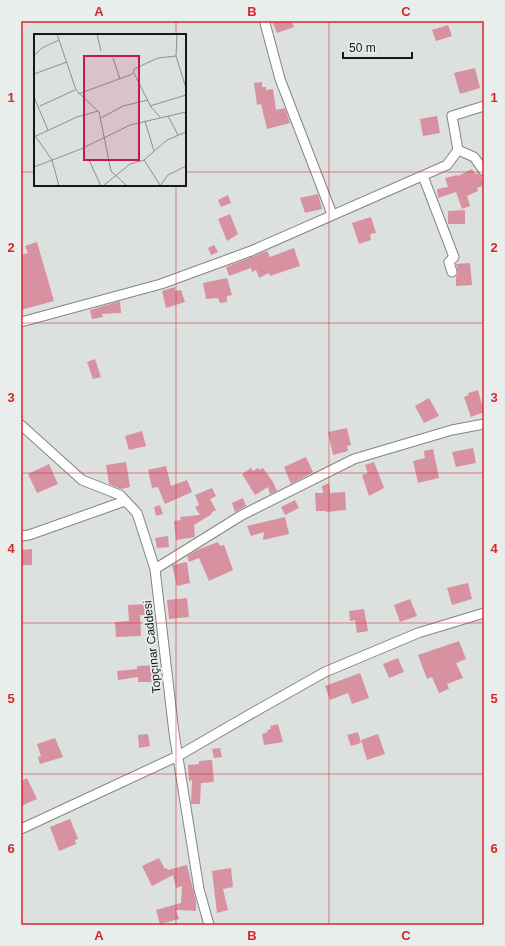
<svg xmlns="http://www.w3.org/2000/svg" width="505" height="946" viewBox="0 0 505 946" font-family="Helvetica,sans-serif">
	<style>
		.building { fill: #d891a1 }
		.lines { fill: none; stroke-linecap: round; stroke-linejoin: round }
		.minor-casing { stroke: #828684; stroke-width: 11 }
		.minor { stroke: #fff; stroke-width: 9 }
		.grid { fill: none; stroke: #d62828; stroke-width: 1; stroke-opacity: 0.55 }
		.labels { text-anchor: middle; stroke-width: 3.5; stroke-linejoin: round; paint-order: stroke }
		.street-label { font-size: 12px; fill: #151716; stroke: #e9edec }
		.inset-road { fill: none; stroke: #8c908e; stroke-width: 1 }
		.view { fill: #c2185b; fill-opacity: 0.15; stroke: #c2185b; stroke-width: 2 }
		.inset-edge { fill: none; stroke: #151716; stroke-width: 2 }
		.neatline { fill: none; stroke: #d62828; stroke-width: 1.5 }
		.grid-label { font-size: 13px; text-anchor: middle; font-weight: bold; fill: #d62828 }
	</style>
	<rect width="100%" height="100%" fill="#dce0de"/>
	<!-- building -->
	<path class="building" d="M272 21H291L294 27 277 33Z
		M448 25 452 36 436 41 432 30Z
		M475 68 480 88 460 94 454 73Z
		M262 82V87H266V90L273 89 276 110 285 108 290 123 267 129 261 104 257 105 254 83Z
		M437 116 440 133 423 136 420 119Z
		M472 169 475 174 478 173 482 177 484 185 477 188 478 191 467 196 470 206 462 209 456 192 438 198 437 189 448 187 445 178 457 175 458 176Z
		M318 194 322 209 305 213 300 198Z
		M228 195 231 203 221 207 218 200Z
		M465 210V224H448V211Z
		M230 214 238 234 227 241 218 219Z
		M371 217 376 233 370 234 371 240 359 244 352 223Z
		M37 242 54 301 21 310V255L28 253 25 246Z
		M214 245 218 252 211 255 208 248Z
		M294 248 300 266 270 276 269 273 259 278 256 270 252 272 251 268 229 276 226 267 267 251 270 257Z
		M470 263 472 285 456 286V277L458 273 456 264Z
		M227 278 232 295 227 296V302L220 303 218 298 206 299 203 283Z
		M175 287V291L181 290 185 302 166 308 162 291Z
		M120 301 121 313 102 314 103 317 92 319 90 310Z
		M95 359 101 377 93 379 87 362Z
		M478 390 484 412 471 417 464 397 469 395 468 393Z
		M429 398 439 416 424 423 415 406Z
		M347 428 351 445 347 446 348 451 333 455 328 432Z
		M142 431 146 446 129 450 125 436Z
		M473 448 476 463 456 467 452 452Z
		M433 449 439 478 418 483 413 461 425 458 424 451Z
		M306 457 313 472 291 484 284 467Z
		M126 462 130 487 121 489 109 484 106 465Z
		M374 462 384 488 369 496 362 475 368 473 365 465Z
		M49 464 58 484 37 493 28 474Z
		M166 466 171 486 187 480 192 492 165 504 158 487 152 488 148 470Z
		M251 468 253 471 258 468 259 470 263 468 273 482 277 491 270 494 268 487 255 495 242 474Z
		M329 483 330 493 345 492 346 510 326 512V511H316L315 493H323L322 486Z
		M212 488 216 496 210 499 216 510 211 513 212 514 194 525 195 537 176 540 174 521 181 520 180 517 200 515 195 507 199 505 195 495Z
		M243 498 246 506 235 512 232 503Z
		M295 500 299 508 285 515 281 507Z
		M160 505 163 514 156 516 154 507Z
		M285 517 289 534 263 540 264 532 251 536 247 526Z
		M168 536 169 547 157 548 155 538Z
		M218 542 220 546 224 545 233 570 209 581 199 558 189 562 187 556 197 550Z
		M32 549V565H21V550Z
		M187 562 190 583 177 586 172 565Z
		M468 583 472 599 452 605 447 588Z
		M187 598 189 617 169 619 167 600Z
		M410 599 417 616 400 622 394 605Z
		M146 604 147 615H140L141 636 116 637 115 622 129 621 128 605Z
		M364 609 368 631 357 633 355 620 350 621 349 611Z
		M459 641 466 659 456 663 463 678 447 684 449 689 439 693 432 677 427 679 418 655Z
		M398 658 404 672 389 678 383 664Z
		M155 665 156 682H138V677L118 680 117 671 137 669V666Z
		M360 673 369 698 352 704 348 693 330 700 325 686Z
		M278 724 283 742 264 745 262 734 268 732 267 730 271 729 270 726Z
		M358 732 361 743 351 746 347 735Z
		M148 734 150 746 139 748 138 735Z
		M378 734 385 754 367 760 361 740Z
		M55 738 63 757 40 764 38 757 41 756 37 744Z
		M220 748 222 757 214 758 212 749Z
		M212 760 214 782 201 783 200 804H191L192 780 189 781 188 765 199 764V761Z
		M27 778 37 799 21 806V781Z
		M70 819 78 839 75 840 76 844 59 851 50 827Z
		M159 858 165 869 166 868 168 870 187 865 196 901V911L176 910 179 919 160 924 156 910 181 903 182 886 176 888 173 875 152 886 142 866Z
		M231 868 233 887 223 889 228 910 217 913 212 871Z"/>
	<g class="lines">
		<defs>
			<path id="minor" d="M265 23 280 79 332 214
				M458 150 474 157 484 171
				M423 176 454 257 449 262 452 272
				M21 322 161 284 251 251 447 165 458 150 452 116 484 106
				M21 425 82 480 120 495 137 513 155 569 174 733 199 889 209 925
				M21 536 29 535 125 501
				M155 569 242 515 354 459 452 430 484 424
				M21 829 178 756 254 712 325 672 418 633 484 613"/>
		</defs>
		<!-- minor casing -->
		<use href="#minor" class="minor-casing"/>
		<!-- minor -->
		<use href="#minor" class="minor"/>
	</g>
	<!-- grid -->
	<path class="grid" d="M176 21V35M329 21V925M21 172H35M185 172H484M176 185V925M21 323H484M21 473H484M21 623H484M21 774H484"/>
	<g class="labels">
		<!-- street labels -->
		<g class="street-label">
			<text transform="translate(152 647) rotate(-96)" y="4">Topçınar Caddesi</text>
		</g>
	</g>
	<!-- overview -->
	<g transform="translate(34 34)">
		<rect width="152" height="152" fill="#dce0de"/>
		<path class="inset-road" d="M23 0 42 56 65 78 77 137 93 152M63 0 67 17M143 0 142 22 152 54M0 22 8 14 25 6M79 24 86 45M100 39 117 73 126 83M0 40 33 28M44 60 96 41 100 38V35L124 24 142 22M152 60V83M0 63 14 96M6 72 41 56M116 72 152 61M134 82 144 101M67 84 89 72 114 66M111 87 120 117M0 100 18 126 25 152M2 102 43 83 64 77M55 126 67 152M110 126 126 151M0 133 47 115 96 91 152 78M69 152 96 130 110 126 133 106 152 98M126 152 134 141 152 132"/>
		<path class="view" d="M50 22H105V126H50Z"/>
		<rect width="152" height="152" class="inset-edge"/>
	</g>
	<!-- border -->
	<rect width="505" height="946" fill="none" stroke="#e9edec" stroke-width="44"/>
	<!-- scale -->
	<path d="M343 52v6h69v-6" fill="none" stroke="#151716" stroke-width="2"/>
	<text x="349" y="52" font-size="12" fill="#151716" stroke="#e9edec" stroke-width="3" paint-order="stroke">50 m</text>
	<rect x="22" y="22" width="461" height="902" class="neatline"/>
	<g class="grid-label">
		<text x="99" y="16">A</text>
		<text x="252" y="16">B</text>
		<text x="406" y="16">C</text>
		<text x="11" y="102">1</text>
		<text x="494" y="102">1</text>
		<text x="11" y="252">2</text>
		<text x="494" y="252">2</text>
		<text x="11" y="402">3</text>
		<text x="494" y="402">3</text>
		<text x="11" y="553">4</text>
		<text x="494" y="553">4</text>
		<text x="11" y="703">5</text>
		<text x="494" y="703">5</text>
		<text x="11" y="853">6</text>
		<text x="494" y="853">6</text>
		<text x="99" y="940">A</text>
		<text x="252" y="940">B</text>
		<text x="406" y="940">C</text>
	</g>
</svg>
